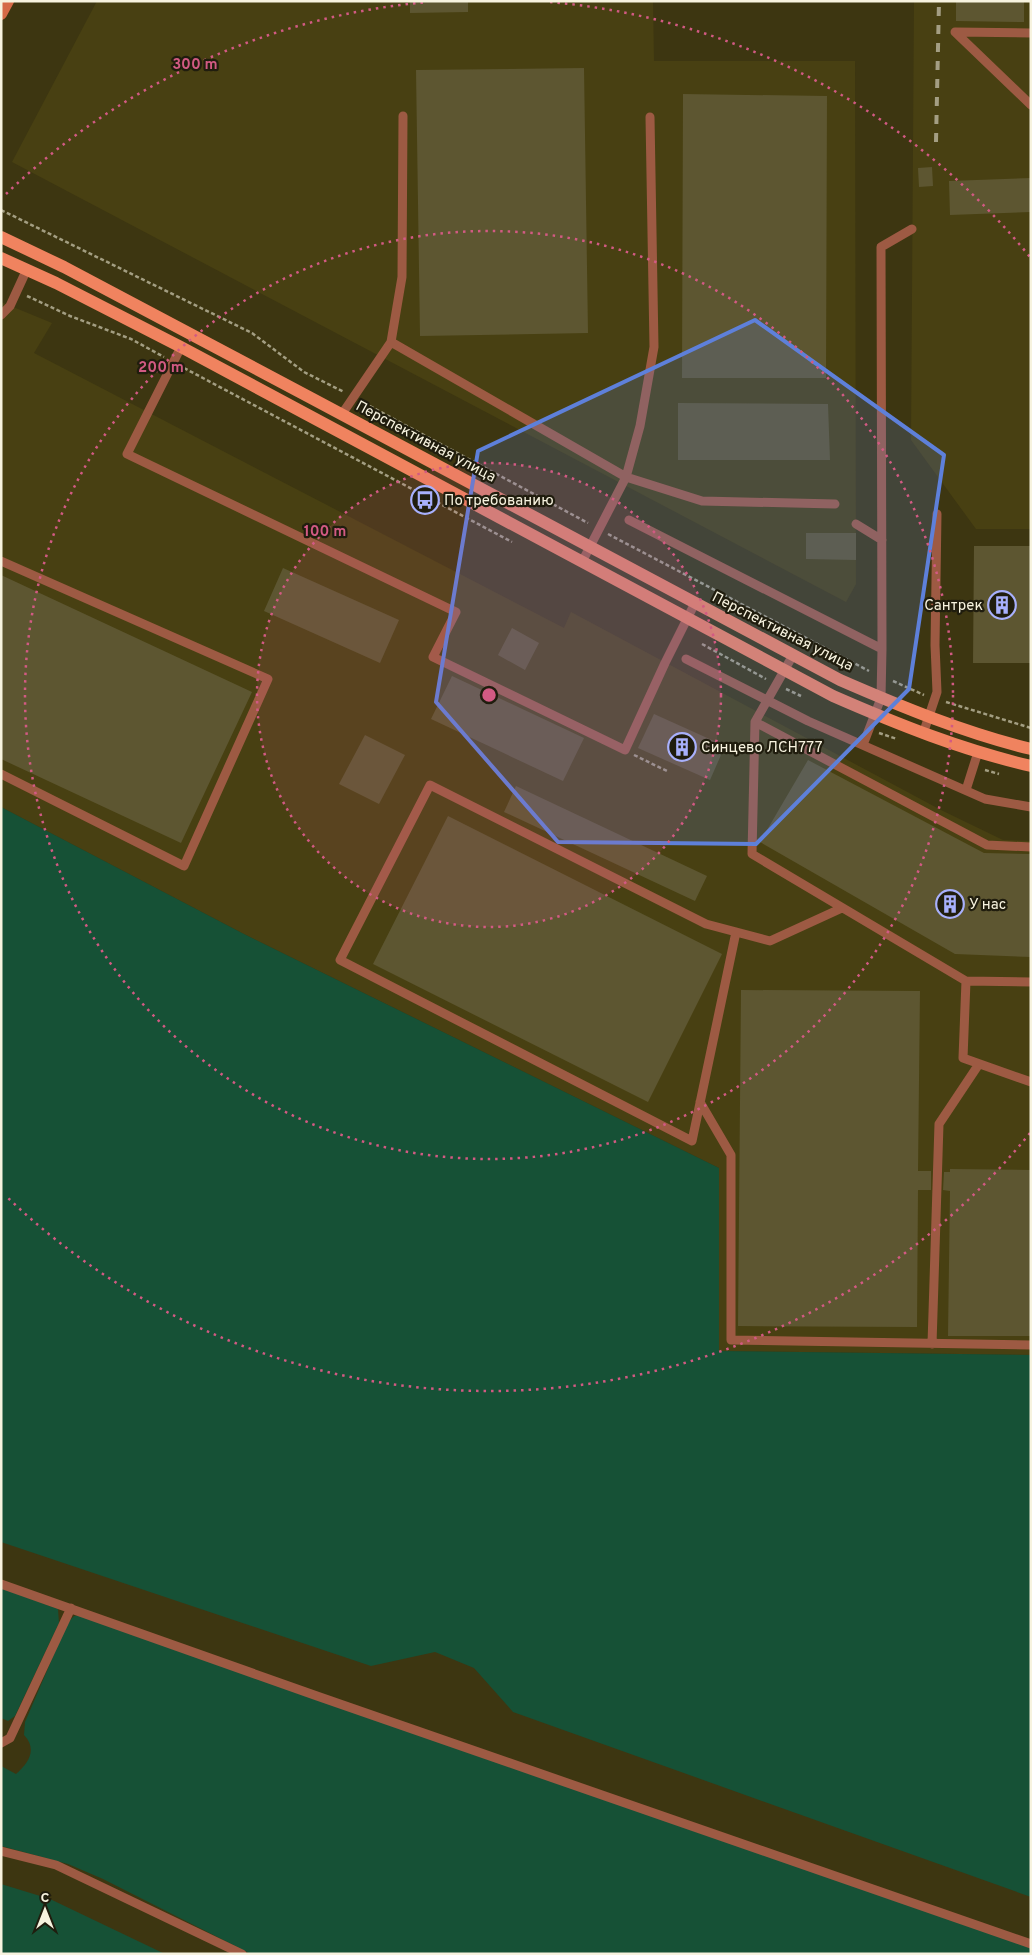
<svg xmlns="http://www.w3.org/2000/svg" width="1032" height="1955" viewBox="0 0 1032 1955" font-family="Overpass,sans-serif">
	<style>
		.built { fill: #484012 }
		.green { fill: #165136 }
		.building { fill: #5d5631 }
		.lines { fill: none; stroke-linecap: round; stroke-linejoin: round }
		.path { stroke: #a39e82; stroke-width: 2.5; stroke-dasharray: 4 2.5; stroke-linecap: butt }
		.lane { stroke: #9d5a43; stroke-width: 9 }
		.secondary { stroke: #d56a47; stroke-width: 12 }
		.primary { stroke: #f0835f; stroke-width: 12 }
		.rail { stroke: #a49e83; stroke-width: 4; stroke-dasharray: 9 9; stroke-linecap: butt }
		.marked { fill: #5e80da; fill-opacity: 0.2; stroke: #5e80da; stroke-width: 4; stroke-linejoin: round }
		.ring { fill: none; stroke: #d25a83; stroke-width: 2.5; stroke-dasharray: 2.5 5 }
		.labels { text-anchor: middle; stroke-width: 4.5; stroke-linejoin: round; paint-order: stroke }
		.street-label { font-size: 15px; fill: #f7f3df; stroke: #201d0e }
		.poi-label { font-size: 15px; fill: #f7f3df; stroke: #201d0e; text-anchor: start }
		.centre { fill: #d25a83; stroke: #201d0e; stroke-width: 2.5 }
		.ring-label { font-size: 15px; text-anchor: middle; font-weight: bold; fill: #d25a83; stroke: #201d0e; stroke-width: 4.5; stroke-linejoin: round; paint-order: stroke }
	</style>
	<rect width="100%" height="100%" fill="#3d3611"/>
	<!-- built -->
	<path class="built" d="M97 1H653L654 61H855L856 584 846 602 12 162Z
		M914 1H1031V529H976L911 440Z
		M1 302 52 323 34 353 564 628 571 612 941 810 1003 840 1031 841V1355L719 1351V1168L242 933 1 807Z"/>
	<!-- green -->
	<path class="green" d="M1 807 242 933 719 1168V1351L1031 1355V1897L513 1712 474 1668 435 1652 371 1666 1 1542Z
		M1 1588 58 1609 59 1623 15 1716 8 1721 1 1718Z
		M82 1615 1031 1947V1954H251L103 1879 68 1864 1 1846V1766L16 1774C28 1763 38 1750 24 1735L25 1722 67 1624 74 1616Z
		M1 1884 50 1899 165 1954H1Z"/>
	<!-- building -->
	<path class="building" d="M410 1H468V12L410 13Z
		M956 1H1024V22L956 21Z
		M584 68 588 333 420 336 416 70Z
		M683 94 827 96 826 378H682Z
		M932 167 933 186 919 187 918 168Z
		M1031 178V212L950 215 949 181Z
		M678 403 828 404 830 460H678Z
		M806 533H856V560L806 559Z
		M974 546H1031V663H973Z
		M283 568 399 620 380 663 264 611Z
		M1 575 252 692 181 843 1 759Z
		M512 628 539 643 525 670 498 655Z
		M452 676 584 738 563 781 431 719Z
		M654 714 725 746 710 780 638 748Z
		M365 735 405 755 379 804 339 784Z
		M808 760 984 853 1031 854V957L955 954 760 842Z
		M516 786 707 876 695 901 504 812Z
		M448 816 722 954 648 1102 373 964Z
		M741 990 920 991 918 1171H931V1190H918L917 1327 738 1326Z
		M950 1169 1031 1170V1336H948L950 1191 943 1190 944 1172H950Z"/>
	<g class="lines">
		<!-- path -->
		<path class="path" d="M1 210 252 333 304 372 344 392
			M27 296 70 316 131 339 164 357
			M184 368 512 542
			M364 403 588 523
			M608 534 869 671
			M702 644 766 679
			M893 681 924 695
			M786 689 801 696
			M946 702 1031 728
			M879 733 897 739
			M634 755 667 771
			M985 770 999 774"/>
		<!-- lane -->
		<path class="lane" d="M955 32 1031 105
			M955 32 1031 33
			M1 315 10 306 27 269
			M391 342 626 477 702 501 835 504
			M181 347 127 454 456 612 433 657 625 750 665 663 695 603
			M342 414 391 342 402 277 403 116
			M629 520 882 649 881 698 863 745
			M856 524 882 540
			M1 561 268 679 184 866 1 774
			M582 562 626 477 640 426 654 347 650 117
			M882 649 881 247 912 229
			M686 659 808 721 985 799 1031 807
			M755 722 793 655
			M923 734 937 692 935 645 937 514
			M966 790 978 752
			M1031 847 987 845 755 722 752 854 966 981 1031 982
			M736 932 692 1141 340 960 430 785 706 924 770 941 842 908
			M966 981 963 1058 1031 1082
			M700 1102 731 1155V1340L1031 1345
			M932 1344 939 1124 979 1064
			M1 1584 317 1696 1031 1944
			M1 1743 10 1738 71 1608
			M1 1851 56 1865 242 1954"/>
		<!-- secondary -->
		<path class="secondary" d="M1 14 8 1"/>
		<!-- primary -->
		<path class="primary" d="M1 237 64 267 311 398 840 680C902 707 965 733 1031 749
			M1 258 56 283 181 347 833 696C897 724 962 750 1031 766"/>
		<!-- rail -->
		<path class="rail" d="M936 142 939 1"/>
	</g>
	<!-- marked area -->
	<path class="marked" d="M755 320 944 455 909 689 756 844 558 842 436 702 478 451Z"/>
	<!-- distance rings -->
	<circle cx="489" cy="695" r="232" fill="#d25a83" fill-opacity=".12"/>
	<g class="ring">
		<circle cx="489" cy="695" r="232"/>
		<circle cx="489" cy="695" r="464"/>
		<path d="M1030 1133A696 696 0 0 1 6 1196M6 194A696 696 0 0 1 428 2M550 2A696 696 0 0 1 1030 257"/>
	</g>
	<!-- icons -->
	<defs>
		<symbol id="bus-ring" viewBox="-11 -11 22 22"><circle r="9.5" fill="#201d0e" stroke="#a8b0fc" stroke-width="1.5"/><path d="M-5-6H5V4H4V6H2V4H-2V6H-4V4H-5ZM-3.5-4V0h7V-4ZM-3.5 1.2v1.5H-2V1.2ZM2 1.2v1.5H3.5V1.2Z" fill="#a8b0fc"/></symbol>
		<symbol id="building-ring" viewBox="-11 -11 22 22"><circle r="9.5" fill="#201d0e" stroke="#a8b0fc" stroke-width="1.5"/><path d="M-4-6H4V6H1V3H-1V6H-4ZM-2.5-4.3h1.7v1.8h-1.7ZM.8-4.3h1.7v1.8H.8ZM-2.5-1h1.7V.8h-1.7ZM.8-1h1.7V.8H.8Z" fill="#a8b0fc"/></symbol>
	</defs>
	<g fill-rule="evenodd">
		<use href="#bus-ring" x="409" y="484" width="32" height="32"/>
		<use href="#building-ring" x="986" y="589" width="32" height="32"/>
		<use href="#building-ring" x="666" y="731" width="32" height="32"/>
		<use href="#building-ring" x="934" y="888" width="32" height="32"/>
	</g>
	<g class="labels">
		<!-- street labels -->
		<g class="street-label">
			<text transform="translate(426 441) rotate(28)" y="5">Перспективная улица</text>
			<text transform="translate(783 631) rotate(27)" y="5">Перспективная улица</text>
		</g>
		<!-- poi labels -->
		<g class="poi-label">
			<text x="444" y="505">По требованию</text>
			<text x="983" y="610" text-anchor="end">Сантрек</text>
			<text x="701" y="752">Синцево ЛСН777</text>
			<text x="969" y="909">У нас</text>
		</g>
	</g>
	<circle cx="489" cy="695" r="8" class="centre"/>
	<g class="ring-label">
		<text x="195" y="69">300 m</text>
		<text x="161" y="372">200 m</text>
		<text x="325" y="536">100 m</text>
	</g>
	<!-- border -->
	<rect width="1032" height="1955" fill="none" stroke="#f7f3df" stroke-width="5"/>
	<!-- north arrow -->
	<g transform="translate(45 1910)" stroke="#201d0e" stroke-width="4" paint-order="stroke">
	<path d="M0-4L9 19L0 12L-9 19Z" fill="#f7f3df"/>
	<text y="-8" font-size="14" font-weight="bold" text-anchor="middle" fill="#f7f3df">С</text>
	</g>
</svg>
